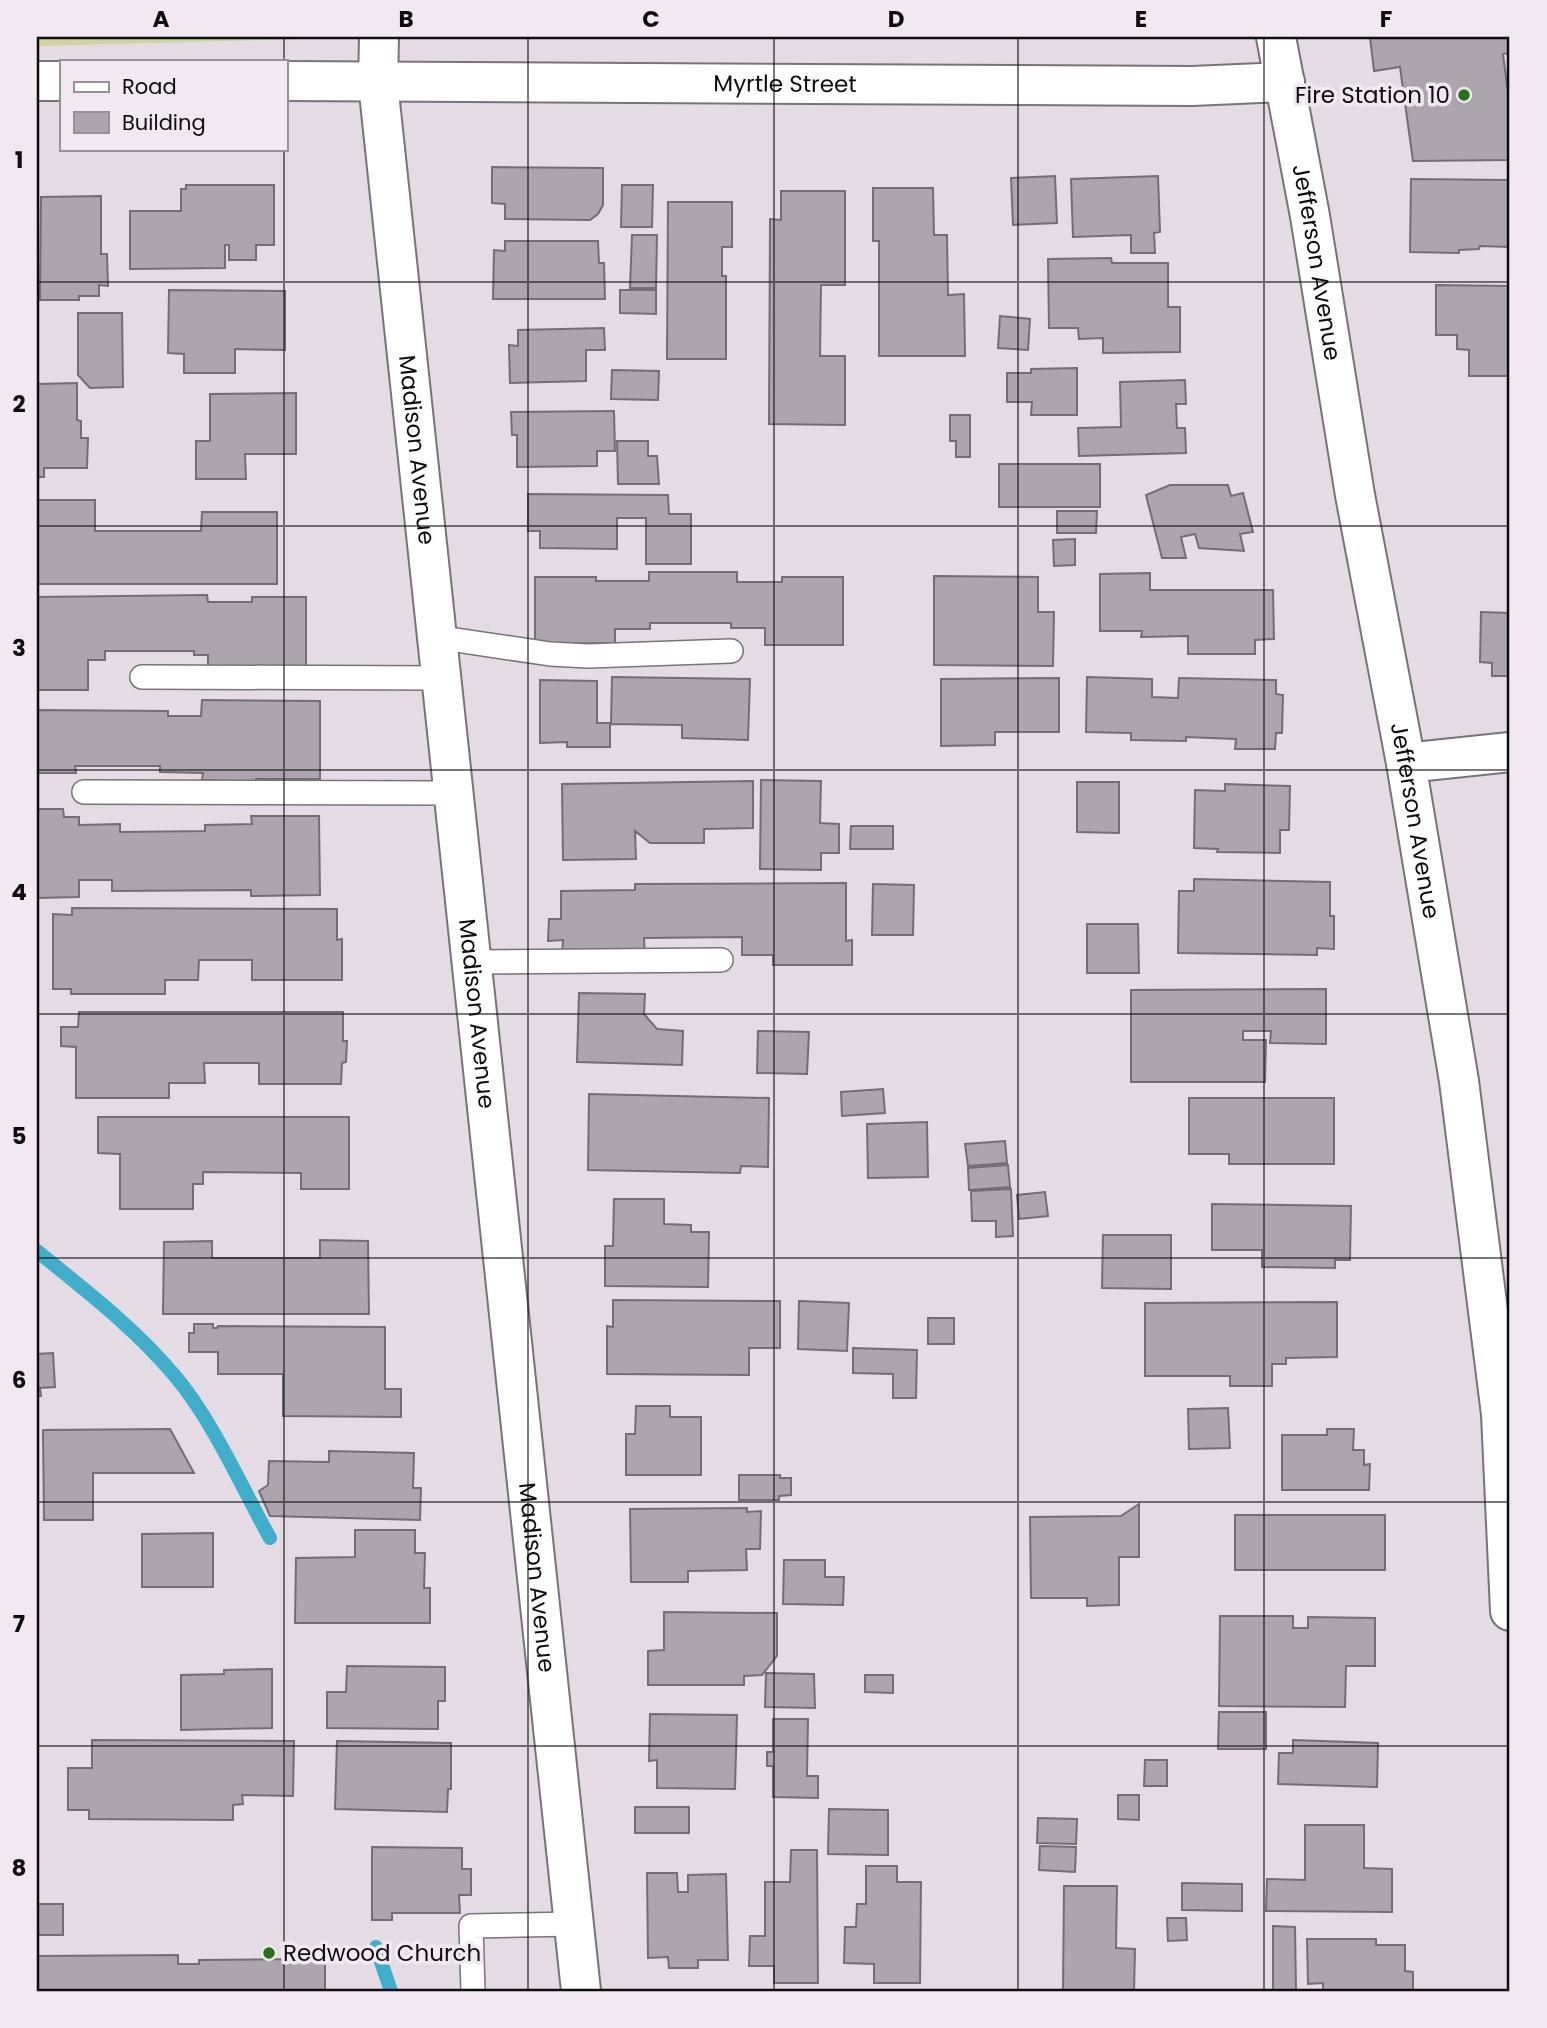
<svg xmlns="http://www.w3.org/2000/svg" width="1547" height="2028" viewBox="0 0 1547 2028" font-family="Poppins,sans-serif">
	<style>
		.green { fill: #d0d5a0 }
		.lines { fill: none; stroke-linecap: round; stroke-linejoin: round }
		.stream { stroke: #40aecb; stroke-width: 14 }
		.building { fill: #ada5ad; stroke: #756d75; stroke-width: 2 }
		.lane-casing { stroke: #7a727a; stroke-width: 26 }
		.street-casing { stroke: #7a727a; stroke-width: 42 }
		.secondary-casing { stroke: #7a727a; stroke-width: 42 }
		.lane { stroke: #fff; stroke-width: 23 }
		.street { stroke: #fff; stroke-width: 38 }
		.secondary { stroke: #fff; stroke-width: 38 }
		.grid { fill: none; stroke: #0f0c0f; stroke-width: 2; stroke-opacity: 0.55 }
		.poi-dot { fill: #277217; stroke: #f1e8f1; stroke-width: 2.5 }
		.labels { text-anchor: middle; stroke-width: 7; stroke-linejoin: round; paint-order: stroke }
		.street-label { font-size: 23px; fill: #0f0c0f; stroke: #f1e8f1 }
		.poi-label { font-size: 23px; fill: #0f0c0f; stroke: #f1e8f1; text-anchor: end }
		.neatline { fill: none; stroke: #0f0c0f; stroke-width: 2.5 }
		.grid-label { font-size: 23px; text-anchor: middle; font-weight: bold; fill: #0f0c0f }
	</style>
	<rect width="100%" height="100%" fill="#e4dbe4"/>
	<!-- green -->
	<path class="green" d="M37 37H339V38L37 46Z"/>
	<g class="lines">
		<!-- stream -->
		<path class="stream" d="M37 1251C85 1290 135 1328 175 1376 213 1421 241 1486 270 1538
			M376 1947 391 1991"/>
	</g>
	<!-- building -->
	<path class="building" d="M1370 37H1510V53L1503 54 1510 108V160L1413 161 1400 67 1374 71Z
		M492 167 603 168V205L598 214 590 220 505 219V204L492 203Z
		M1055 176 1057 223 1013 225 1011 178Z
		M1158 176 1160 232 1154 233 1155 253H1131V235L1073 237 1071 179Z
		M1411 179 1510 180V247L1480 246 1479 249 1459 250V253L1410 252Z
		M186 185H274V245H256V260H229V245H225V268L130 269V211H181V189H186Z
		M622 185H653L652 227H621Z
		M873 188H933L934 235H947L948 295 964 294 965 356H879V241H873Z
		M781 191H845V285H821L820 356H845V425L769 424 770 219 781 220Z
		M101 196V254H107L108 286 99 285V296H79V300H40L41 197Z
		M668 202H732V247H722V276H726V359H667Z
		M632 235H657L656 288H630Z
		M505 241H598L599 263H604L605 299H493L494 250 505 251Z
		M1111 258 1112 263H1168V307H1180V352L1103 353V338L1079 339 1078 328H1049L1048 259Z
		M1436 285 1510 286V376H1469V350L1457 349V335H1436Z
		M169 290 285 291V350L235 349V373H184V354L168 353Z
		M620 290H656V314L620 313Z
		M78 313H122L123 387 90 388 78 375Z
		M1000 316 1030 319 1028 350 998 348Z
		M604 328 605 350H586V381L510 383 509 345 518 346V330Z
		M1077 368V415H1031L1032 402H1007V373H1031V369Z
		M612 370 659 371 658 400 611 399Z
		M1185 380 1186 404H1176L1177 428H1185L1186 453 1079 456 1078 428 1121 427 1120 382Z
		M77 383V420L81 421V438H88L87 468H44V477H37V384Z
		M296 393V454H245L246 479H196V441H210V394Z
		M614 411 615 451H597V466L517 467V435H512L511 412Z
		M950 415H970V457H956V441H950Z
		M617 441H648V456H657L659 484H618Z
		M999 464H1100V507H999Z
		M1170 485H1228L1231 496 1243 493 1253 532 1240 534 1244 551 1199 548 1195 534 1181 537 1186 558H1162L1146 495Z
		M528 494 668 495 669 514H691V564H646V518H617V549L540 548V531H528Z
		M37 500H95V531H201L202 512H277V584H37Z
		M1057 511H1097L1096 533H1057Z
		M1075 539V565L1054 566 1053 540Z
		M649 572H737V582H782V577H843V645H765V628H731V623H650V629H615V643L535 644V577H596V581H649Z
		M1150 573V590H1273L1274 639 1255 640V654H1188V636L1141 637 1142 631H1100V574Z
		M934 576 1038 577V612H1054L1053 666 934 665Z
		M207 595 208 602H252V597H306V670L208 671V655H194V651H105V660H88V690H37V597Z
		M1481 612 1510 613V676H1492V663L1480 662Z
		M612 677 750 679 748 740 682 738V725L611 724Z
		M1087 677 1152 679V697L1178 698 1179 678 1276 680V694L1283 695 1282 733H1276L1275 749H1235L1236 739 1186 737V741L1131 740V733L1086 732Z
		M1059 678V732H995V745L941 746V679Z
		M540 680 597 681V723H610V747H567V742L540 743Z
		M202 700 320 701V779H256V786H215V780H202L203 773 160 772V766H75L76 773H37V710L168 711V716H201Z
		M761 780 821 781 820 823 839 824V853H821V870L760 869Z
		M753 781V828L704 829V843H650L635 831 636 859 563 860 562 784Z
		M1077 782H1119V833L1077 832Z
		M1225 784 1290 786 1289 830H1280V853L1217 852 1218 849 1194 848 1195 790 1225 791Z
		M37 809H63L64 817H79V825L120 824V832L205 831V825L252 824 251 816H319L320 895 251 896V890L112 891V880H79V897L37 898Z
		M851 826H893V849H850Z
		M1194 879 1330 882V916H1334V949L1317 948V955L1178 953 1179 891H1194Z
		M846 883V941L852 940V965H773V955H742V937L644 938 645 956 562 957 563 940 548 941 549 919H561V891L635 890V884Z
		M873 884 914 885 913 935H872Z
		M72 908 337 909V940L342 939V980H252V960H199L198 980H165V994H71V989H53V914L72 915Z
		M1087 924H1138L1139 973H1087Z
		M1326 989V1044L1270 1043 1271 1031H1243V1040H1266L1265 1082H1131V990Z
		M579 993 645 994 644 1014 657 1029 683 1031 682 1065 577 1062Z
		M79 1012H343V1041H347L346 1062 342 1063 341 1084H259V1063H204L205 1083H169V1098H76V1047L61 1046V1027H78Z
		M758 1031 809 1032 807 1074 757 1073Z
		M883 1089 885 1113 842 1116 841 1092Z
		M589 1094 769 1098 768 1167 741 1166 740 1173 588 1170Z
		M1189 1098H1334V1164H1229V1154H1189Z
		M98 1117H349V1189H301V1173L203 1172V1184H193V1209H120V1154L98 1153Z
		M927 1122 928 1177 868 1178 867 1124Z
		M1005 1141 1007 1163 968 1166 965 1144Z
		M1008 1165 1010 1187 969 1190 968 1168Z
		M1011 1189 1013 1236 996 1237V1221H972L971 1191Z
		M1045 1192 1048 1216 1019 1219 1017 1195Z
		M614 1199H664V1224L691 1225V1232H709L708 1287 605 1286V1246H613Z
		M1212 1204 1351 1206 1350 1260H1335V1268L1262 1267V1250H1212Z
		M1103 1235H1171V1289L1102 1288Z
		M320 1240 368 1241 369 1314H163L164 1242 212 1241V1258H320Z
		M613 1300 780 1301V1348H749V1375L607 1374V1326L613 1327Z
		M799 1301 849 1303 847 1351 798 1349Z
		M1337 1302V1357L1286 1358V1364H1272V1386H1230V1376H1145V1303Z
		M928 1318H954V1344H928Z
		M194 1324H213V1328H217L218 1326 385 1327V1389H401V1417L283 1416V1374H218V1352H189V1333H194Z
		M853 1348 917 1350 916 1398H893V1374L853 1373Z
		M53 1353 55 1387 40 1388 41 1396H37V1354Z
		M636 1406H670V1417H701V1475H626V1434H635Z
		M1228 1408 1230 1448 1189 1449 1188 1409Z
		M170 1429 194 1473H93V1520H44L43 1430Z
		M1327 1429H1354L1353 1450H1364V1465L1370 1464 1369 1490H1282V1435H1327Z
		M329 1451 414 1453 413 1488H421L420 1520 270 1516 259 1491 268 1485 269 1461 329 1462Z
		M739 1475H780V1478H791V1495L779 1496V1500H739Z
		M1139 1504V1557H1119V1605L1087 1606V1598H1031L1030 1517 1121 1516Z
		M747 1508V1512L761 1511 760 1549H746L747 1570 688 1571V1582H631L630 1509Z
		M1235 1515H1385V1570H1235Z
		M355 1530H415V1553H425L424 1588H430V1623H295L296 1558 355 1557Z
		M213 1533V1587H142V1534Z
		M784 1560H825V1577H844L843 1605 783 1604Z
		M664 1612 777 1613V1656L762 1675 744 1676V1685H648V1651L664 1650Z
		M1220 1616H1293V1628H1308V1617L1375 1618V1666H1346L1345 1707 1219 1706Z
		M347 1666 445 1667V1701H438V1729L327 1728V1692H346Z
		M272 1669V1728L181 1730V1675L224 1674V1670Z
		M766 1673 814 1674 815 1708 765 1707Z
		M865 1675H893V1693L865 1692Z
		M1219 1712H1266V1749H1218Z
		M650 1714 737 1715 735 1789 657 1788V1760L649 1761Z
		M773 1719H808L807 1776H818V1798L773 1797V1766H767V1752H773Z
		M92 1740 294 1741 293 1796 242 1795 243 1804 233 1805V1820L89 1819V1810H68V1768H92Z
		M1293 1740 1378 1743 1377 1787 1278 1784 1279 1753H1293Z
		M337 1741 451 1743V1789H448L447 1812 335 1809Z
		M1145 1760H1167V1786H1144Z
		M1118 1795H1139V1820L1118 1819Z
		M635 1807H689V1833H635Z
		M829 1809 888 1810V1855L828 1854Z
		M1038 1818 1077 1819 1076 1844 1037 1843Z
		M1305 1825H1364V1868L1392 1869V1912L1266 1911 1267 1879 1305 1880Z
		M1040 1846 1076 1847 1075 1872 1039 1870Z
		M372 1847 462 1848V1869H471V1895H459L460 1913H392V1920H372Z
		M791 1850H817L818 1983H774V1966H749L750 1936H765V1882H790Z
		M866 1866H897V1882H921L920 1983H874V1964L844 1963 845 1927H856L857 1904H866Z
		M647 1873H677L678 1892H688V1875L726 1874 728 1960H698V1968H669L668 1957 648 1958Z
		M1182 1883 1242 1884V1911L1182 1910Z
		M1064 1886H1117L1116 1948 1135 1949 1134 1991H1063Z
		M37 1904H63V1935H37Z
		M1167 1918H1186L1187 1940 1168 1941Z
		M1273 1926 1295 1927 1296 1991H1273Z
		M1307 1939H1376V1945H1405V1971L1413 1972V1991H1323V1983L1308 1984Z
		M178 1955V1964H199V1960L325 1959V1991H37V1956Z"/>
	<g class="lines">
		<defs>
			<path id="lane" d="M436 637 550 654 588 656 731 651
				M142 677 441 678
				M84 792 453 793
				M471 962 721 960
				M473 1991 471 1926 574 1924"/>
			<g id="street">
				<path id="s1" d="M379 37 378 83 581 1991"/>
				<path d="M37 81H61"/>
				<path id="s2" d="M285 81 1192 86 1285 82"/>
				<path d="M1406 763 1510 752"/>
			</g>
			<g id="secondary">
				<path id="s3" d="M1276 37 1310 216 1355 495 1406 763 1459 1081 1501 1414 1510 1611"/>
			</g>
		</defs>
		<!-- lane casing -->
		<use href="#lane" class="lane-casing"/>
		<!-- street casing -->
		<use href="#street" class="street-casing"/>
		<!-- secondary casing -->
		<use href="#secondary" class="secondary-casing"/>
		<!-- lane -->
		<use href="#lane" class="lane"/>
		<!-- street -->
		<use href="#street" class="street"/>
		<!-- secondary -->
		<use href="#secondary" class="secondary"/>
	</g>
	<!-- grid -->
	<path class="grid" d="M284 37V61M528 37V1991M774 37V1991M1018 37V1991M1264 37V1991M284 149V1991M37 282H1510M37 526H1510M37 770H1510M37 1014H1510M37 1258H1510M37 1502H1510M37 1746H1510"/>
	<!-- markers -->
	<g class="poi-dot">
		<circle cx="1464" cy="95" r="7"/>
		<circle cx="269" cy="1953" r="7"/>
	</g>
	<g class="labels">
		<!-- street labels -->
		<g class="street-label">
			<text dy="8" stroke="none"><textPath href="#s2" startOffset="500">Myrtle Street</textPath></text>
			<text dy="8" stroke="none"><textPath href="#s3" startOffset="229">Jefferson Avenue</textPath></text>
			<text dy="8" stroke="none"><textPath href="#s1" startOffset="415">Madison Avenue</textPath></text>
			<text dy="8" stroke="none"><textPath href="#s3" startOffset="796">Jefferson Avenue</textPath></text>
			<text dy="8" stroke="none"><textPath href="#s1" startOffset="982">Madison Avenue</textPath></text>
			<text dy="8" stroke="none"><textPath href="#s1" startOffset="1549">Madison Avenue</textPath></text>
		</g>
		<!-- poi labels -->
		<g class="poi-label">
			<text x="1450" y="103">Fire Station 10</text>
			<text x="283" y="1961" text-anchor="start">Redwood Church</text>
		</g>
	</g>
	<!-- border -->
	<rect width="1547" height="2028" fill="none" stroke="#f1e8f1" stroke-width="77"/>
	<!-- legend -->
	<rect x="60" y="60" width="228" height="91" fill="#f1e8f1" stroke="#979097" stroke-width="2"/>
	<rect x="74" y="82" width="35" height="10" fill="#ffffff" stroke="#979097" stroke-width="2"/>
	<text x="122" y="94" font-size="21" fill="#0f0c0f">Road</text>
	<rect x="74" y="112" width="35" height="21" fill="#ada5ad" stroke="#979097" stroke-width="2"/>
	<text x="122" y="130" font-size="21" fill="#0f0c0f">Building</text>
	<rect x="38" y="38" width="1470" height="1952" class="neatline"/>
	<g class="grid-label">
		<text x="161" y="27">A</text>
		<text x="406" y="27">B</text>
		<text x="651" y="27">C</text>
		<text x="896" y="27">D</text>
		<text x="1141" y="27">E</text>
		<text x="1386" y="27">F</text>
		<text x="19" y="168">1</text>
		<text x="19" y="412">2</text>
		<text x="19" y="656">3</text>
		<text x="19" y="900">4</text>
		<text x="19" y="1144">5</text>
		<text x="19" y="1388">6</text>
		<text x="19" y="1632">7</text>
		<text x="19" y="1876">8</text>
	</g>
</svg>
